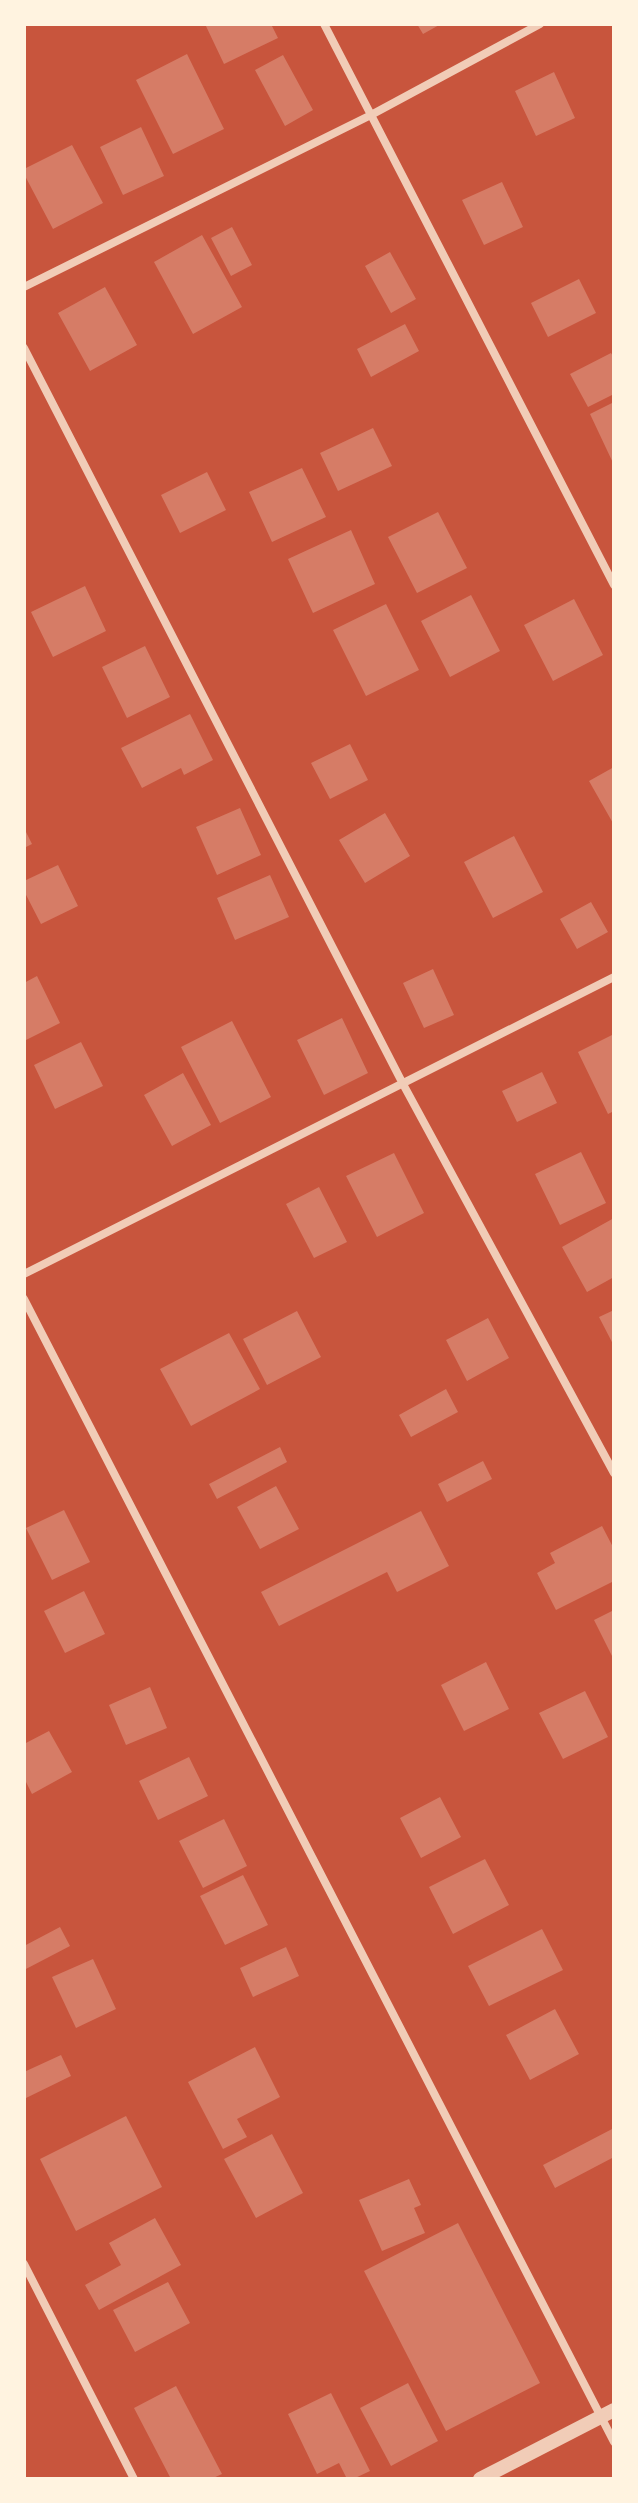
<svg xmlns="http://www.w3.org/2000/svg" width="638" height="2503" viewBox="0 0 638 2503" font-family="'Golos Text',sans-serif">
	<style>
		.building { fill: #d67c66 }
		.lines { fill: none; stroke-linecap: round; stroke-linejoin: round }
		.minor { stroke: #f1ccb7; stroke-width: 8 }
		.tertiary { stroke: #f1ccb7; stroke-width: 14 }
	</style>
	<rect width="100%" height="100%" fill="#c8553d"/>
	<!-- building -->
	<path class="building" d="M205 24H271L278 38 224 64Z
		M417 24H441L423 34Z
		M187 54 224 129 173 154 136 80Z
		M283 55 313 110 285 126 255 70Z
		M554 72 575 118 536 136 515 91Z
		M141 127 164 176 123 195 100 147Z
		M72 145 103 203 53 229 24 174V169Z
		M502 182 523 227 484 245 462 200Z
		M232 227 252 265 231 276 211 238Z
		M202 235 242 307 193 334 154 262Z
		M390 252 416 299 391 313 365 266Z
		M579 279 596 313 548 337 531 303Z
		M105 287 137 345 90 371 58 313Z
		M405 324 419 351 371 377 357 349Z
		M611 353 614 358V394L588 407 570 374Z
		M614 402V465L590 414Z
		M373 428 392 466 338 491 320 453Z
		M302 468 326 517 272 542 249 492Z
		M207 472 226 510 180 533 161 495Z
		M438 512 467 568 417 593 388 537Z
		M351 530 375 584 313 613 288 559Z
		M85 586 106 631 53 657 31 612Z
		M471 595 500 651 450 677 421 621Z
		M574 599 603 655 553 681 524 625Z
		M386 604 419 670 366 696 333 630Z
		M145 646 170 697 127 718 102 667Z
		M190 714 213 760 184 775 181 768 142 788 121 748Z
		M350 744 368 780 330 799 311 763Z
		M614 767V825L589 781Z
		M240 808 261 855 217 875 196 827Z
		M385 813 410 856 365 883 339 840Z
		M24 828 32 844 24 848Z
		M514 836 543 892 493 918 464 862Z
		M58 865 78 906 41 924 24 891V881Z
		M270 875 289 917 235 940 217 898Z
		M591 902 608 932 577 949 560 919Z
		M433 969 454 1015 424 1028 403 983Z
		M37 976 60 1023 24 1041V983Z
		M342 1018 368 1073 324 1095 297 1040Z
		M232 1021 271 1097 220 1123 181 1047Z
		M614 1034V1111L608 1114 578 1052Z
		M81 1042 103 1086 55 1109 34 1065Z
		M542 1072 557 1103 517 1122 502 1091Z
		M183 1073 211 1125 172 1146 144 1095Z
		M581 1152 606 1203 560 1225 535 1174Z
		M394 1153 424 1213 377 1237 346 1176Z
		M319 1187 347 1242 314 1258 286 1204Z
		M614 1218V1277L587 1292 562 1247Z
		M614 1310V1346L599 1317Z
		M297 1311 321 1357 267 1385 243 1339Z
		M488 1318 509 1358 467 1381 446 1340Z
		M229 1333 260 1389 191 1426 160 1369Z
		M446 1389 458 1412 411 1437 399 1415Z
		M280 1447 287 1462 217 1499 209 1484Z
		M483 1461 492 1479 447 1502 438 1484Z
		M276 1486 299 1529 260 1549 237 1507Z
		M64 1510 90 1562 52 1580 26 1528Z
		M421 1511 449 1566 397 1592 387 1572 279 1626 261 1592Z
		M602 1526 614 1549V1581L556 1610 537 1573 555 1563 550 1553Z
		M84 1591 105 1634 65 1653 44 1611Z
		M614 1610V1660L594 1620Z
		M486 1662 509 1709 464 1731 441 1685Z
		M150 1687 167 1728 126 1745 109 1705Z
		M585 1691 608 1737 563 1759 539 1713Z
		M49 1731 72 1772 32 1794 24 1778V1744Z
		M189 1757 208 1796 158 1820 139 1781Z
		M440 1797 461 1837 421 1858 400 1818Z
		M224 1819 247 1866 203 1888 179 1841Z
		M485 1859 509 1905 453 1934 429 1887Z
		M243 1875 268 1925 225 1945 200 1896Z
		M60 1927 70 1946 24 1970V1946Z
		M542 1929 563 1970 489 2006 468 1966Z
		M286 1947 299 1976 253 1997 240 1968Z
		M93 1959 116 2009 76 2028 52 1977Z
		M555 2009 579 2054 530 2080 506 2035Z
		M255 2047 280 2097 237 2119 247 2137 223 2149 188 2082Z
		M61 2055 71 2076 24 2099V2072Z
		M126 2116 162 2187 76 2231 40 2159Z
		M614 2128V2157L555 2188 543 2165Z
		M272 2134 303 2193 256 2218 224 2159Z
		M409 2179 421 2205 414 2208 425 2233 382 2251 359 2200Z
		M155 2218 181 2265 99 2310 85 2285 121 2265 109 2243Z
		M458 2223 540 2383 446 2431 364 2271Z
		M168 2282 190 2323 135 2352 113 2310Z
		M408 2383 438 2441 391 2466 360 2408Z
		M176 2386 222 2474 211 2479H171L134 2408Z
		M331 2393 370 2471 353 2479H347L339 2463 317 2474 288 2414Z"/>
	<g class="lines">
		<!-- minor -->
		<path class="minor" d="M324 24 614 585
			M24 287 371 115 540 24
			M24 348 403 1084 614 1473
			M24 1274 614 977
			M24 1299 614 2442
			M24 2264 134 2479"/>
		<!-- tertiary -->
		<path class="tertiary" d="M480 2479 614 2410"/>
	</g>
	<!-- border -->
	<rect width="638" height="2503" fill="none" stroke="#fff3e0" stroke-width="52"/>
</svg>
